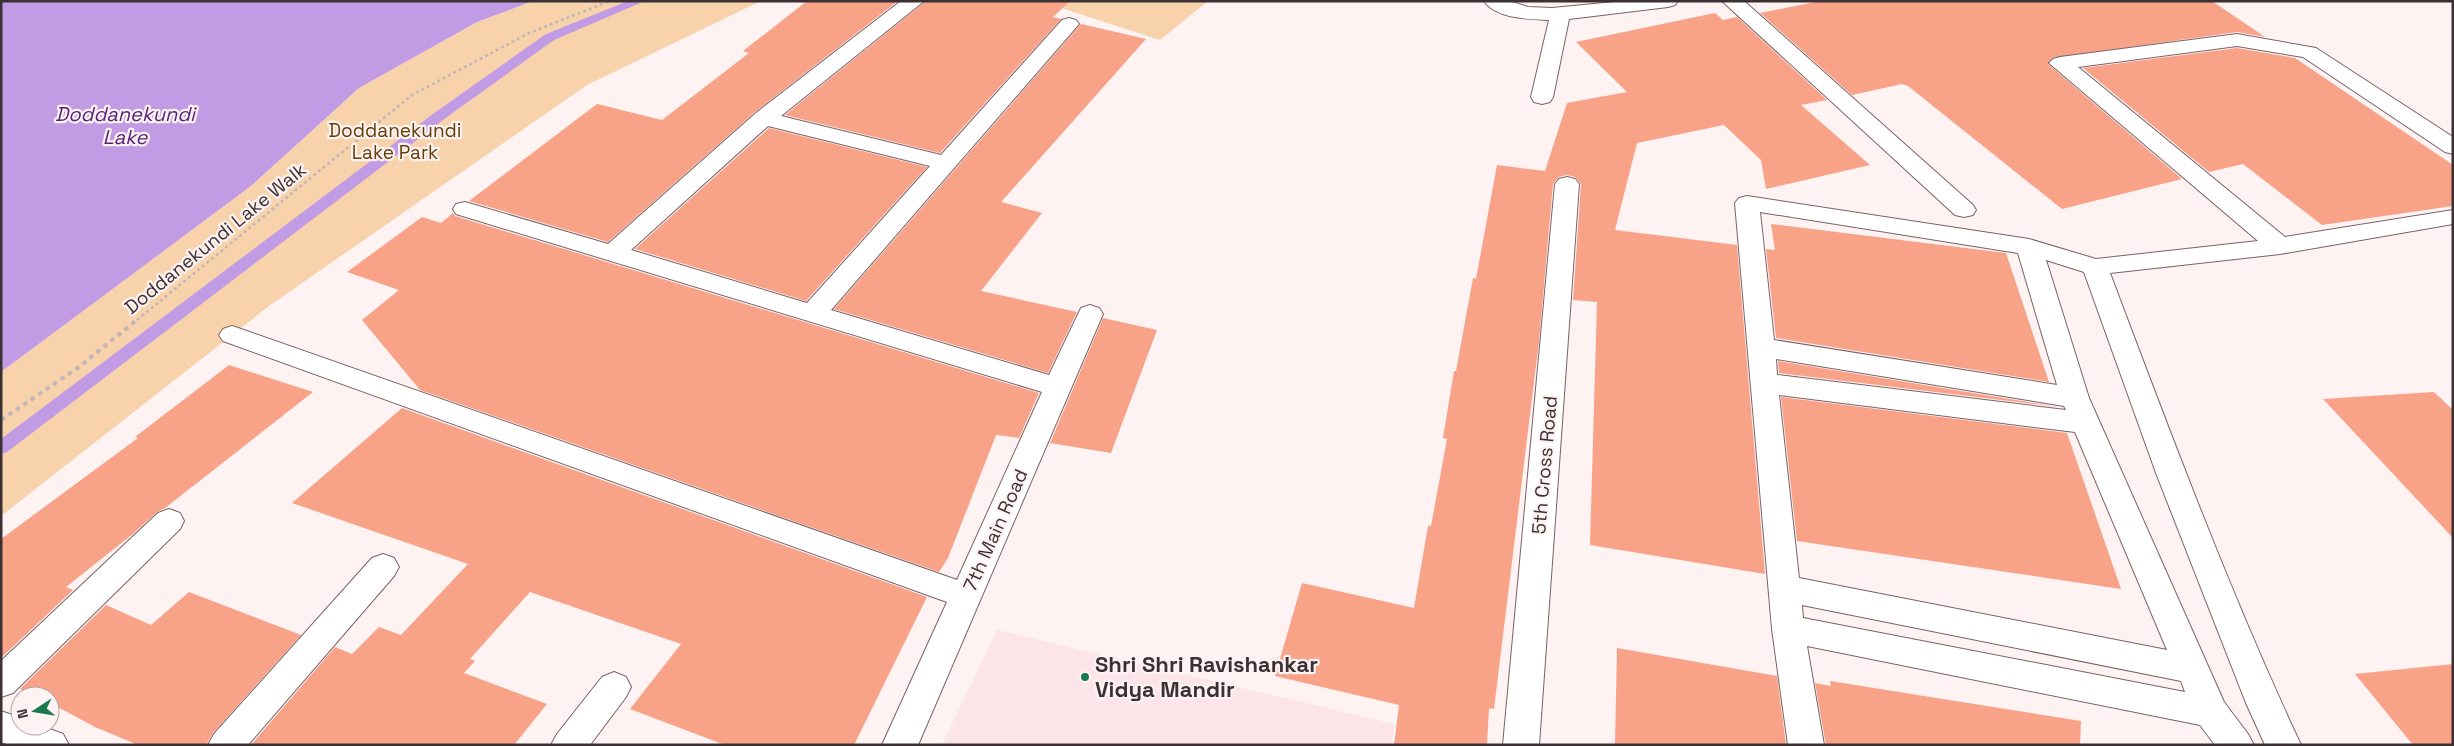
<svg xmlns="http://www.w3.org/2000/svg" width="2454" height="746" viewBox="0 0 2454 746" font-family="'Space Grotesk',sans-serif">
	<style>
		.built { fill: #fce5e8 }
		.green { fill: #f7d2ab }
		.water { fill: #c19ce5 }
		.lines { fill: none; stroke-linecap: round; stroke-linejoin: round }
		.stream { fill: #c19ce5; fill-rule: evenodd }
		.building { fill: #f8a287 }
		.minor-casing { stroke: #7b6266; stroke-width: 2 }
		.path-far1 { stroke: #c2b6b7; stroke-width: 2.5; stroke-dasharray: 3 3; stroke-linecap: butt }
		.path { stroke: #c2b6b7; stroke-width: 4; stroke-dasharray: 4.5 4.5; stroke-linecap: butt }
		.minor { fill: #fff; fill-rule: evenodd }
		.poi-dot { fill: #1a794f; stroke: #fef2f3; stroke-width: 2 }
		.labels { text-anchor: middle; stroke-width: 4.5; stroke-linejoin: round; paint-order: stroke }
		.park-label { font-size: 19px; fill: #643d05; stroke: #fef2f3 }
		.street-label { font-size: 19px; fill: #3c3132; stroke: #fef2f3 }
		.water-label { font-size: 20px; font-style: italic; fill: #552478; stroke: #fef2f3 }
		.near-poi-label { font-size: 22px; font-weight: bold; fill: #3c3132; stroke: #fef2f3; text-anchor: start }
	</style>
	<rect width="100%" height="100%" fill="#fef2f3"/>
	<!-- built -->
	<path class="built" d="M997 630 1395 724 1391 745H942Z"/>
	<!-- green -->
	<path class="green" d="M533 1H761L587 85 269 306 1 516V372L251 186 359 88 477 22Z
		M1040 1H1208L1160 40Z"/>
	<!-- water -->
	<path class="water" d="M1 1H533L477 22 359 88 251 186 1 372Z"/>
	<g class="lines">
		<!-- stream -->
		<path class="stream" d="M628 1H645L554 40 447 117 7 452 1 454V439L437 111 546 34Z"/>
	</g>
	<!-- building -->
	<path class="building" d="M807 1H898L755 112 608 242 469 201 597 104 662 120 749 53 743 51Z
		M926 1H1070L1053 17 1061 19 940 153 785 115Z
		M1820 1H2212L2265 37 2237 32 2052 58 2048 64 2182 179 2062 209 1908 86 1902 84 1852 95 1760 13Z
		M1715 13 1723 20 1737 17 1827 100 1801 105 1870 165 1766 189 1761 160 1724 125 1637 143 1615 230 1737 245 1765 574 1590 545 1597 302 1573 300 1581 184 1575 177 1567 175 1559 177 1553 184 1539 341 1494 709 1489 708 1487 745H1394L1399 705 1275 676 1302 583 1414 608 1428 526H1431L1447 439 1443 438 1454 371H1456L1473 278 1476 279 1497 165 1545 171 1567 103 1627 92 1576 42Z
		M1081 24 1146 39 1001 202 1042 213 981 291 1077 312 1048 373 834 309Z
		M2237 48 2295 58 2453 165V206L2322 225 2243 164 2209 172 2083 68Z
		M769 128 927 167 806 301 635 249Z
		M453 213 455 216 1039 393 1019 438 996 435 948 558 939 572 420 390 362 320 399 290 347 272 422 217 441 223Z
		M1771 224 2006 253 2049 382 1776 338 1766 249 1775 250Z
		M1103 318 1157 330 1111 453 1050 443Z
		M1778 361 2058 407 1779 373Z
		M229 365 313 392 165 508 157 512 134 533 66 587 73 590 1 658V539L138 438 135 437Z
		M2434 392 2453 410V538L2323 399Z
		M1781 397 2067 433 2121 589 1797 541Z
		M402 408 927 597 854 745H725L630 709 681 644 530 592 470 659 475 661 464 673 547 704 514 745H251L335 647 352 654 379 627 401 635 468 564 292 503Z
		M189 592 301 635 213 733 206 745H138L95 727 50 703V696H35L20 689 106 605 151 625Z
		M1617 648 1777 676 1786 745H1615Z
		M2453 664V745H2413L2355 674Z
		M1830 681 2081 721 2080 745H1826L1815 683 1831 686Z"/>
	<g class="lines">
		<defs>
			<path id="minor" d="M901 1H924L781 116 941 155 1062 20 1069 18 1076 20 1079 24 831 310 1049 375 1081 308 1090 305 1099 308 1103 314 918 745H882L947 602 223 341 219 335 223 329 232 326 241 329 957 580 1042 392 456 214 453 209 456 204 465 202 608 244 756 113ZM768 126 930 166 807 303 631 250Z
				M1484 1H1509L1528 7 1552 8 1625 1H1678L1675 5 1668 7 1569 19 1553 97 1550 102 1542 104 1534 102 1531 97 1549 20C1530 19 1496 19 1484 1Z
				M1722 1H1744L1973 205 1976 210 1973 215 1964 217 1955 215Z
				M2237 34 2316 48 2453 137V154L2445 152 2303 57 2237 46 2078 67 2285 237 2453 210V224L2280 254 2110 273C2170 432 2229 591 2301 745H2265L2246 703 2156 473 2084 272 2046 260 2089 398 2224 702 2248 734 2254 745H2215L2200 725 1807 646 1824 745H1788L1772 629 1735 203 1739 198 1747 196 2029 239 2096 259 2258 241 2049 63 2053 59 2060 57ZM1760 212 2018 253 2057 385 1774 340ZM1776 359 2064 406 2066 410 1777 375ZM1779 395 2075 432 2167 650 1799 578ZM1802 605 2181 681 2185 692 1803 618Z
				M1567 177 1575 179 1579 184 1539 745H1503L1555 184 1559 179Z
				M169 509 180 513 184 521 180 529 13 693 1 697V661L158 513Z
				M383 554 394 558 399 567 394 576 248 745H208L214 734 372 558Z
				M614 672 626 677 631 687 626 697 590 745H551L557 734 602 677Z
				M1 711 20 718V726H42L63 734 69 745H9L1 742Z"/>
		</defs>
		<!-- minor casing -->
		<use href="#minor" class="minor-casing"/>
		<!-- path-far1 -->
		<path class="path-far1" d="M137 320 412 95 529 33 610 1"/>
		<!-- path -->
		<path class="path" d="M1 420 79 367 138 319"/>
		<!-- minor -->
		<use href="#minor" class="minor"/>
	</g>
	<!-- markers -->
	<circle class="poi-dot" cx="1085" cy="677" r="5"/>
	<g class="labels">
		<!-- park labels -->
		<g class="park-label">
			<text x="395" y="137">Doddanekundi<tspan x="395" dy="22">Lake Park</tspan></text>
		</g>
		<!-- street labels -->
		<g class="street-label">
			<text transform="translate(215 238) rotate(-39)" y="7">Doddanekundi Lake Walk</text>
			<text transform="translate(1544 465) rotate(-85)" y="7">5th Cross Road</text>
			<text transform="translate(995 530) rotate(-66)" y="7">7th Main Road</text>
		</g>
		<!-- water labels -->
		<g class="water-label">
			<text x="125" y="121">Doddanekundi<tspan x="125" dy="23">Lake</tspan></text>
		</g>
		<!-- near-poi labels -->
		<g class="near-poi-label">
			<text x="1095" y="672">Shri Shri Ravishankar<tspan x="1095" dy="25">Vidya Mandir</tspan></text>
		</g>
	</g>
	<!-- border -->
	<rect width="2454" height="746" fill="none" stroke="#3c3132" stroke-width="5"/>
	<!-- north arrow -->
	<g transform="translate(35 711) rotate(258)"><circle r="24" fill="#fef2f3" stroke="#b0a5a6"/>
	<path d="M0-4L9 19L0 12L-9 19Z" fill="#1a794f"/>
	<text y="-8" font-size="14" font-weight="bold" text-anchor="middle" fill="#3c3132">N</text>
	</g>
</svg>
